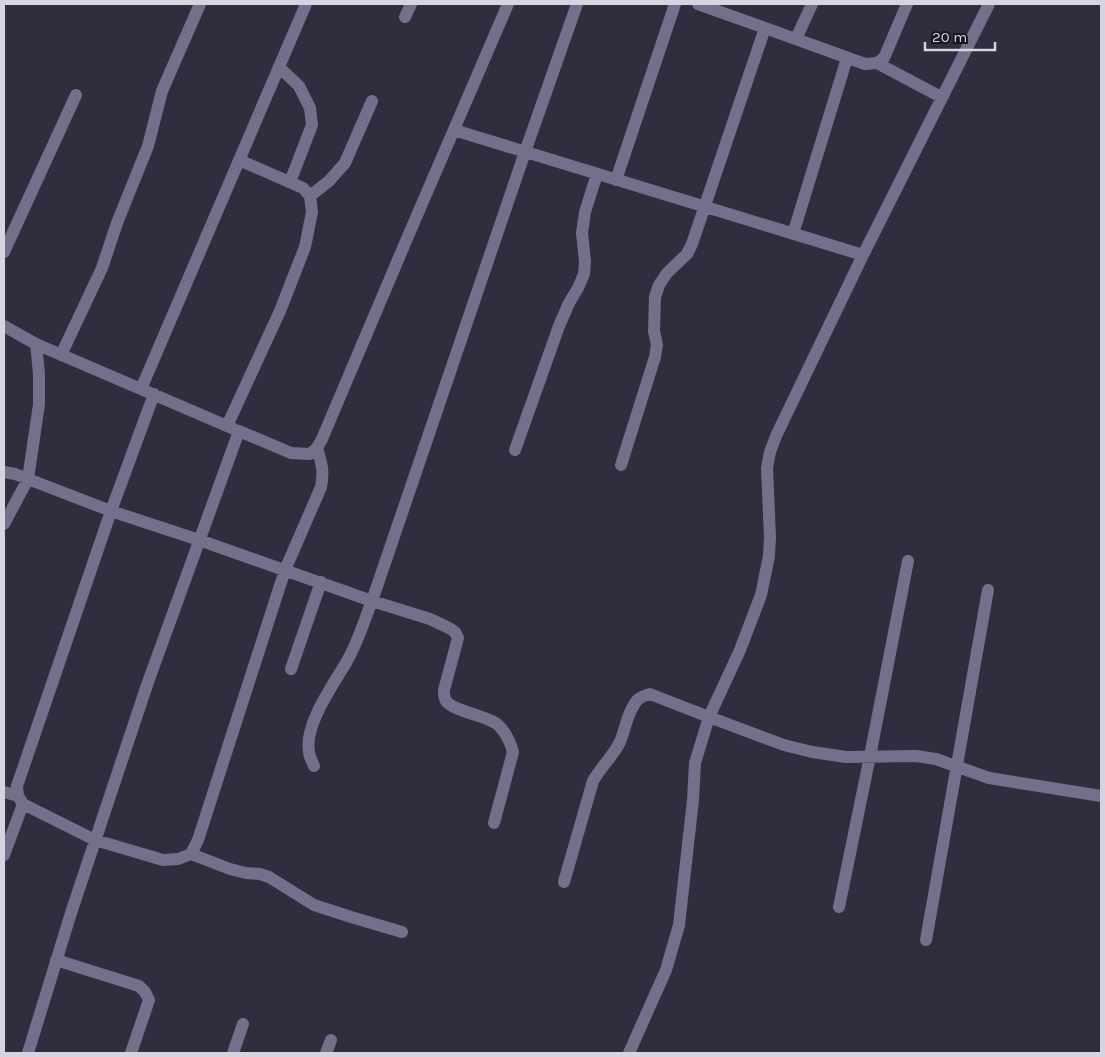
<svg xmlns="http://www.w3.org/2000/svg" width="1105" height="1057" viewBox="0 0 1105 1057" font-family="Karla,sans-serif">
	<style>
		.lines { fill: none; stroke-linecap: round; stroke-linejoin: round }
		.minor { stroke: #766f8c; stroke-width: 12 }
	</style>
	<rect width="100%" height="100%" fill="#312c3e"/>
	<g class="lines">
		<!-- minor -->
		<path class="minor" d="M698 4 865 64 877 63 884 58 907 4
			M405 17 411 4
			M796 39 812 4
			M877 63 941 97
			M279 67 299 86 310 108 312 125 290 182
			M454 130 863 255
			M616 180 675 4
			M310 196 329 181 345 163 372 101
			M793 234 847 58
			M4 252 76 95
			M4 326 36 344 234 429
			M61 355 102 268 117 223 148 146 162 91 200 4
			M141 389 306 4
			M154 394 111 511 17 786 18 796 23 804 95 840 163 860 178 859 191 854 198 840 285 570 321 487C324 471 322 464 317 448
			M227 426 280 311 305 247 312 212 310 196 303 188 239 160
			M515 450 559 326 569 303 578 288 584 274 585 261 582 233 585 212 597 174
			M621 465 655 357 657 345 654 331 655 297 659 285 667 273 687 254 692 244 765 28
			M4 472 15 474 111 511 199 540 372 601 430 619 449 628 455 632 458 638 444 690C444 694 444 698 446 701 453 711 487 716 497 724 505 731 510 741 513 752L494 823
			M4 524 28 479 39 404V374L36 344
			M291 669 321 582
			M314 766C312 761 309 756 309 752 304 724 334 684 347 661 358 642 364 621 372 601L525 152 577 4
			M4 792 18 796
			M191 854 230 869 246 873 260 874 269 877 314 905 351 917 402 932
			M4 855 23 804
			M564 882 593 781C601 767 613 756 620 742 625 730 627 715 634 705 637 698 643 696 650 694L709 717 784 745 812 752 846 757 916 756 936 759 989 778 1101 796
			M839 907 870 756 908 561
			M926 940 988 590
			M56 960 139 986 145 992 149 1000 131 1053
			M28 1053 71 913 147 685 239 431 291 453 310 454 317 448 322 439 406 241 508 4
			M233 1053 243 1024
			M326 1053 331 1040
			M629 1053 666 970 679 925 693 800 695 763 709 717 740 650 761 595 769 556 770 537 767 468 770 452 776 436 863 255 989 4"/>
	</g>
	<!-- border -->
	<rect width="1105" height="1057" fill="none" stroke="#d7d4e0" stroke-width="10"/>
	<!-- scale -->
	<path d="M925 42v8h70v-8" fill="none" stroke="#d7d4e0" stroke-width="2.5"/>
	<text x="932" y="42" font-size="15" fill="#d7d4e0" stroke="#18161e" stroke-width="4" paint-order="stroke">20 m</text>
</svg>
